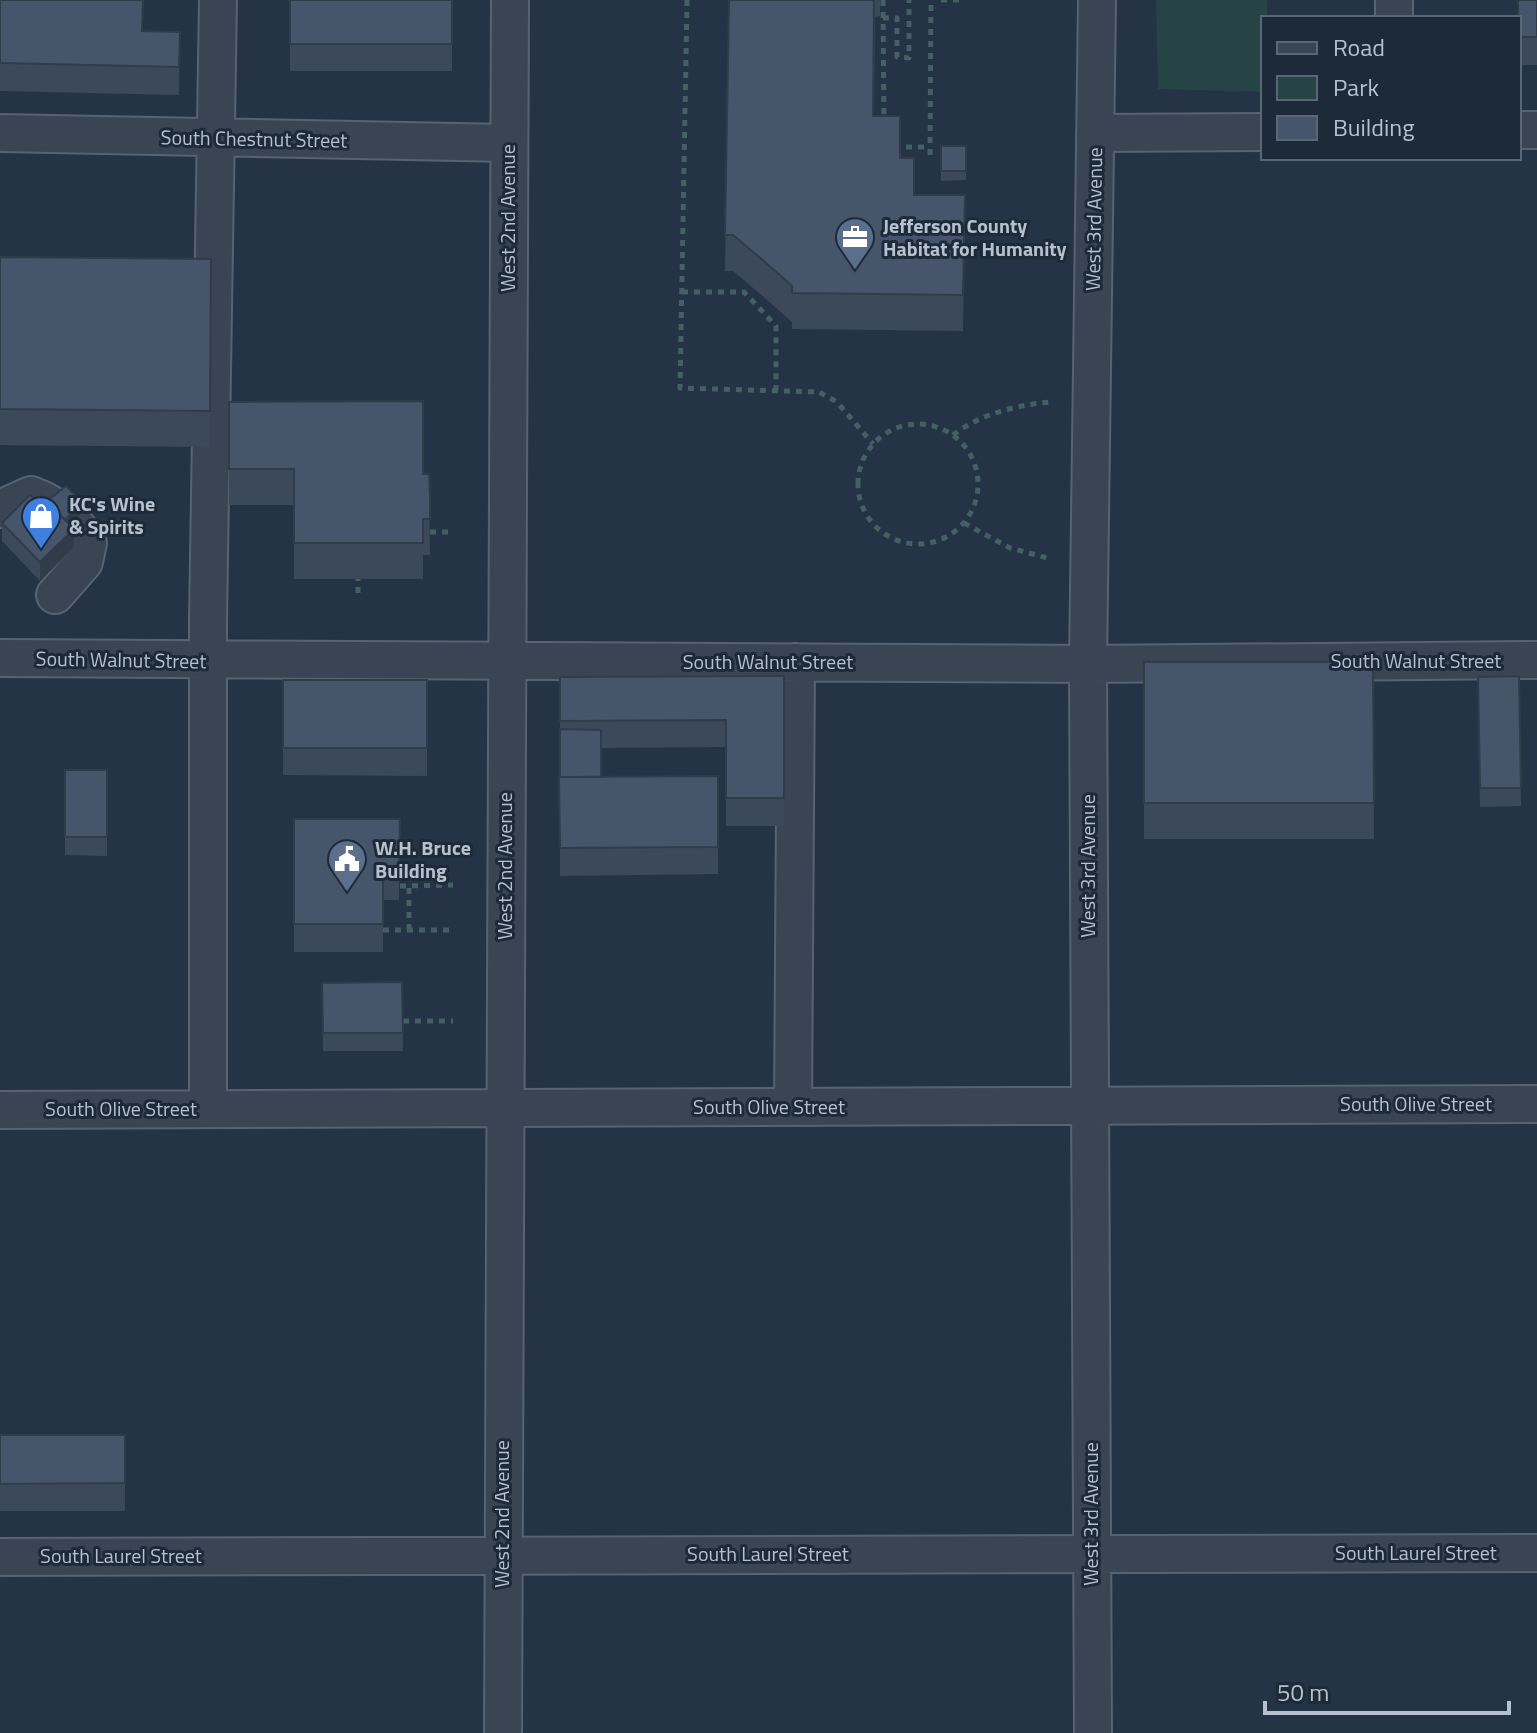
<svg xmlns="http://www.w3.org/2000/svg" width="1537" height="1733" viewBox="0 0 1537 1733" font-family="'Titillium Web',sans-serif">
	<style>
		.green { fill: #264346 }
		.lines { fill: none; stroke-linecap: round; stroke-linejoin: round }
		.minor-casing { stroke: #576372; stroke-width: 40 }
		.path { stroke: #456062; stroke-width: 5; stroke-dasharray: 6 6; stroke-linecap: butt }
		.minor { stroke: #394554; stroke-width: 36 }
		.wall { fill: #3c495b }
		.shaded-wall { fill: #313c4a }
		.building { fill: #46556a; stroke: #313c4a; stroke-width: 2 }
		.labels { text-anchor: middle; stroke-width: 6; stroke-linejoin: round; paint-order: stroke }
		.street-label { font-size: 20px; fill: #b6c0ce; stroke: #1d2a3a }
		.poi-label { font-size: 20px; font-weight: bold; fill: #b6c0ce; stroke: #1d2a3a; text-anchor: start }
	</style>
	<rect width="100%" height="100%" fill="#243345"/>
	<!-- green -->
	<path class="green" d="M1156 0H1267V18H1263V92L1158 89Z"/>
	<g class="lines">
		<defs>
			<path id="minor" d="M1394 0V18
				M1519 130H1537
				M0 133 508 143
				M1095 133 1263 132
				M0 509 31 495C56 504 75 519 88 543L84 562 55 595
				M0 658 1088 664 1537 660
				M793 1107 796 662
				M208 1109V619L218 0
				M0 1110 1537 1104
				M0 1557 1537 1553
				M503 1733 510 0
				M1093 1733 1088 664 1097 0"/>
		</defs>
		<!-- minor casing -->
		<use href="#minor" class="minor-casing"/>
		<!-- path -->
		<path class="path" d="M687 0 680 388 819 392 837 402 873 444
			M883 0 884 123
			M941 0H965
			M883 18H897V57L909 58V0
			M894 147H930
			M930 155 931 0
			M682 292H744L776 326V390
			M858 484a60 60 0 1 1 120 0a60 60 0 1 1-120 0Z
			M953 435C980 414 1017 405 1050 402
			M964 523 1010 548 1048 558
			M430 532H449
			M358 593V579
			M400 886 453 885
			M383 930H453
			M409 930V886
			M403 1021H453"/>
		<!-- minor -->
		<use href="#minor" class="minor"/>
	</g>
	<!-- wall -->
	<path class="wall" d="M0 0 142 31 180 32 179 95 0 91Z
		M290 0H452V71H290Z
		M729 0H880V16L875 17 874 116 900 158 914 195 965 231 963 331 792 329V322L765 298 733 271H725Z
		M1537 0V65H1519V18Z
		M941 146H966V180L941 181Z
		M0 257 211 259 210 447 0 445Z
		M229 402 423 474H429L430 555H423V579H294V505H229Z
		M37 501H47L82 512 70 524 74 547 40 581 2 541V523Z
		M1144 662H1373L1374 839H1144Z
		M784 676V826H726V747L601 748V777L718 776V874L560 876V677Z
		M1519 676 1521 806 1480 807 1478 677Z
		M283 680H427V776L283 775Z
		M65 770H107V856L65 855Z
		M294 819H400L399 900H383V952H294Z
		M402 982 403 1051H323L322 983Z
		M0 1435H125V1511H0Z"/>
	<!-- shaded-wall -->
	<path class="shaded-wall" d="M82 502V512L60 534V524Z
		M74 529V547L40 581V562Z"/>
	<!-- building -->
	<path class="building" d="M0 0H143L142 31 180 32 179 67 0 63Z
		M290 0H452V44H290Z
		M729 0H874L873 116H900V158H914V195H965L963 295 792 293V286L765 262 733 235H725Z
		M1518 0H1537V37H1519Z
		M941 146H966V171H941Z
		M0 257 211 259 210 411 0 409Z
		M423 401V474H429L430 496V519H423V543H294V469H229V402Z
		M66 486 82 502 65 520 47 501Z
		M30 495 37 501 42 496 74 529 40 562 2 523Z
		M1144 662H1373L1374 803H1144Z
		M784 676V798H726V720L560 721V677Z
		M1519 676 1521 788H1480L1478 677Z
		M283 680H427V748H283Z
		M560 729 601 730V777H560Z
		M65 770H107V837H65Z
		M718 776V847L560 848 559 777Z
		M294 819H400L399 873 383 872V924H294Z
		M402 982 403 1033H323L322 983Z
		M0 1435H125V1483L0 1484Z"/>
	<!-- icons -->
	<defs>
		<symbol id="office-pin" viewBox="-11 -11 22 30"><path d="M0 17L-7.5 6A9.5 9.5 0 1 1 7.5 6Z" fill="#5c6f8a" stroke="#1d2a3a"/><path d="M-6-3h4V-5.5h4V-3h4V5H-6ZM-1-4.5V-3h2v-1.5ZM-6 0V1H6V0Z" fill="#fff"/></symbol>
		<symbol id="shop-pin" viewBox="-11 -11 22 30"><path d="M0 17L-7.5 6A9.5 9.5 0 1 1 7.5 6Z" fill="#3f7fe0" stroke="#1d2a3a"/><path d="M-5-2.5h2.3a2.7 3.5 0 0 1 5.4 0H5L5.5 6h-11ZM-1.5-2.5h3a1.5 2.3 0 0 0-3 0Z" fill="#fff"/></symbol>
		<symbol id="civic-pin" viewBox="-11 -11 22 30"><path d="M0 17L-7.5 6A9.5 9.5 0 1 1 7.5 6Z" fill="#5c6f8a" stroke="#1d2a3a"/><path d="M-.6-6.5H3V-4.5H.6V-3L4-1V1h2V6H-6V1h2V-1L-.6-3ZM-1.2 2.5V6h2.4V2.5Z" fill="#fff"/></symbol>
	</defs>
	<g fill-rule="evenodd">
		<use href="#office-pin" x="833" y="215" width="44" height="60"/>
		<use href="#shop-pin" x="19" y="494" width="44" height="60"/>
		<use href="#civic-pin" x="325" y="837" width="44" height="60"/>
	</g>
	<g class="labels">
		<!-- street labels -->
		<g class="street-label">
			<text transform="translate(254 139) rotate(1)" y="7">South Chestnut Street</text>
			<text transform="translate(508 218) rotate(-90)" y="7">West 2nd Avenue</text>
			<text transform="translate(1094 219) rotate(-89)" y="7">West 3rd Avenue</text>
			<text transform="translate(121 660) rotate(1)" y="7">South Walnut Street</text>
			<text x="1416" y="668">South Walnut Street</text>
			<text x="768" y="669">South Walnut Street</text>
			<text transform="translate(505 866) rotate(-90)" y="7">West 2nd Avenue</text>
			<text transform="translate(1088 866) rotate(-90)" y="7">West 3rd Avenue</text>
			<text x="1416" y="1111">South Olive Street</text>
			<text x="769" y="1114">South Olive Street</text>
			<text x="121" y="1116">South Olive Street</text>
			<text transform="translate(502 1514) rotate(-90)" y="7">West 2nd Avenue</text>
			<text transform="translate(1091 1514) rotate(-90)" y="7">West 3rd Avenue</text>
			<text x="1416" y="1560">South Laurel Street</text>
			<text x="768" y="1561">South Laurel Street</text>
			<text x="121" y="1563">South Laurel Street</text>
		</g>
		<!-- poi labels -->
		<g class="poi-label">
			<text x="883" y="233">Jefferson County<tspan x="883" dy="23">Habitat for Humanity</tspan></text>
			<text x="69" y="511">KC's Wine<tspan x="69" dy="23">&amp; Spirits</tspan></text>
			<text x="375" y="855">W.H. Bruce<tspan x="375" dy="23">Building</tspan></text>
		</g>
	</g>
	<!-- legend -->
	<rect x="1261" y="16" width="260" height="144" fill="#1d2a3a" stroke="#5a6675" stroke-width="2"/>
	<rect x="1277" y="42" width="40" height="12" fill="#394554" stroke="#5a6675" stroke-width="2"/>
	<text x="1333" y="56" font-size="24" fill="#b6c0ce">Road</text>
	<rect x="1277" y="76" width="40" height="24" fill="#264346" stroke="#5a6675" stroke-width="2"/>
	<text x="1333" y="96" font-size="24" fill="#b6c0ce">Park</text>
	<rect x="1277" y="116" width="40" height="24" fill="#46556a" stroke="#5a6675" stroke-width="2"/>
	<text x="1333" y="136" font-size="24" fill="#b6c0ce">Building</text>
	<!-- scale -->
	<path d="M1265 1701v12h244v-12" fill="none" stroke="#b6c0ce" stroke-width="4"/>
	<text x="1277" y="1701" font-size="24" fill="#b6c0ce" stroke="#1d2a3a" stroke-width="6" paint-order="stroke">50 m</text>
</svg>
